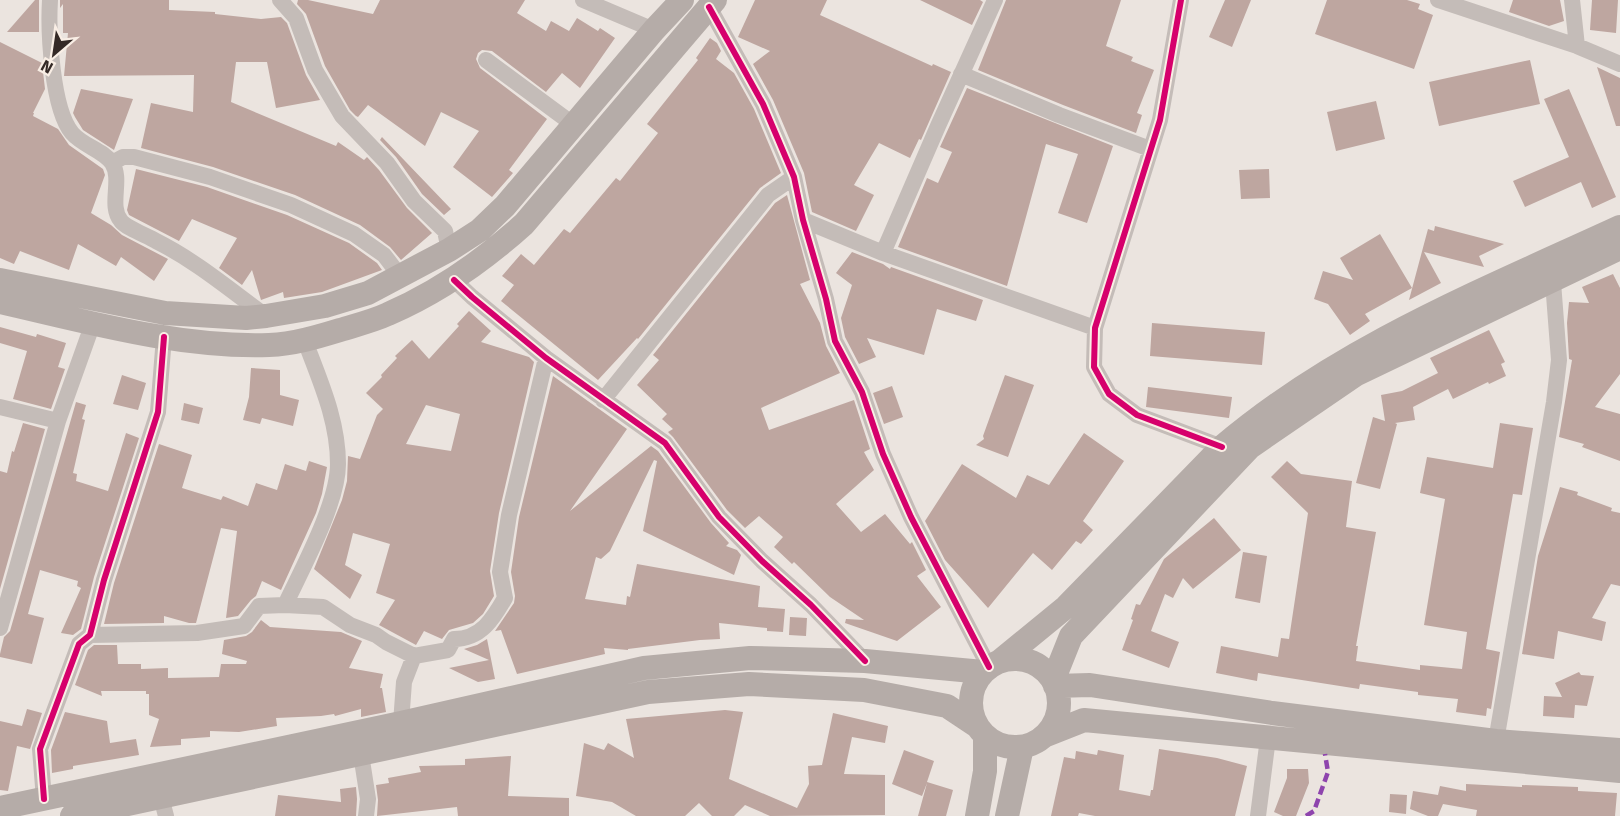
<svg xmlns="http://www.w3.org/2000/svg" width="1620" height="816" viewBox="0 0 1620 816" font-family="'Fira Sans',sans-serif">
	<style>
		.building { fill: #bea6a0; fill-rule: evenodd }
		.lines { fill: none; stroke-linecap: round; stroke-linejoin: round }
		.minor { stroke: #c4bcb8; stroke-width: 16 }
		.secondary { stroke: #b5aca8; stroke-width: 24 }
		.quiet { stroke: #8e44ad; stroke-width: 4.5; stroke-dasharray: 9 4.5; stroke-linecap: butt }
		.cycleway-casing { stroke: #f9eee5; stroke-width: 10 }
		.cycleway { stroke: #d6006c; stroke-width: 6 }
	</style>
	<rect width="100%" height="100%" fill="#ebe4df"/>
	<!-- building -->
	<path class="building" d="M35 0H39V32H7Z
		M60 0H169V10L215 12V14L261 19 281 17 287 23 306 75 320 100 276 108 267 62H236L231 102 336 146 338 142 364 160 367 157 379 170 407 208 432 233 401 260 390 247 360 225 295 195 213 167 141 148 151 103 193 112 194 75 64 76 68 33H63V4L60 8Z
		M298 0H308L373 14 380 0H525L517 13 546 31 551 21 569 31 577 18 598 31 600 28 615 38 580 88 562 73 546 92 492 51 482 50 478 53 476 59 480 68 547 119 509 170 513 173 492 197 453 167 479 131 441 112 425 146 368 105 358 117 356 116 350 110 325 66 306 14 297 4Z
		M755 0H827L820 15 932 66 933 64 951 72 921 140 919 139 910 158 879 143 854 185 874 195 856 231 812 212 804 173 773 100 753 64 770 51 738 37Z
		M920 0H980L983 2 972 25Z
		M1006 0H1121L1106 46 1133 57 1131 61 1154 70 1137 113 1142 115 1136 133 1063 105 978 70Z
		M1225 0H1251L1232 47 1209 37Z
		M1327 0H1407L1420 4 1418 9 1433 15 1414 69 1315 34Z
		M1513 0H1560L1564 21 1549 26 1509 12Z
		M1592 0H1618L1616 33 1590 30Z
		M710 38 717 43 721 51 716 59 734 73 754 109 781 173 760 188 638 339 637 338 598 380 501 301 514 285 502 276 521 254 534 265 564 229 570 233 616 178 620 181 658 133 647 124 698 60 696 58Z
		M0 42 42 63 45 89 33 113H34L33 116 58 129 69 145 103 169 105 175 91 213 111 225 122 235 168 259 154 281 121 257 116 266 78 244 69 270 20 251 14 264 0 258Z
		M1530 60 1540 104 1439 126 1429 82Z
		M1597 67 1620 78V126H1616Z
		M967 88 1113 146 1087 223 1058 213 1078 154 1046 144 1007 286 898 247 927 178 938 183 952 152 940 147Z
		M81 89 133 99 114 150 83 130 75 117 73 113Z
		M1569 89 1616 197 1592 208 1581 182 1525 207 1513 181 1569 157 1544 99Z
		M1376 101 1385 139 1336 151 1327 112Z
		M382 137 451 209 444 215 422 194 396 157 380 140Z
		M136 169 207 187 287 215 349 243 377 263 382 270 322 292 284 298 283 292 261 300 252 270 242 285 219 268 237 238 192 219 179 241 129 215 127 210Z
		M1269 169 1270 198 1241 199 1239 170Z
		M787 195 810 280 800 284 820 323 826 346 840 373 761 408 769 430 854 400 870 449 864 452 874 470 836 504 861 532 885 514 910 544 912 542 926 570 917 576 941 607 897 641 845 623 846 619 864 620 830 597 794 562 792 564 774 547 783 537 759 516 745 528 727 510 673 437 668 432 673 429 662 419 667 414 637 385 659 360 653 355 775 203Z
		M1435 226 1504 244 1479 256 1484 267 1424 252 1441 283 1409 300 1428 229 1434 231Z
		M1380 234 1412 288 1365 314 1370 321 1350 335 1328 304 1314 299 1323 271 1353 280 1340 258Z
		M852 252 883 264 890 269 891 267 983 300 976 321 937 309 924 355 867 338 876 357 859 364 845 337 841 318 852 285 836 273Z
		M1613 274 1620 288V374L1595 407 1620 414V461L1582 447 1584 444 1559 437 1572 360 1569 359 1567 323 1569 302 1589 303 1582 287Z
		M469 311 491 331 481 342 529 357 534 362 499 513 490 571 494 596 483 614 473 623 449 630 442 639 424 631 416 645 379 625 395 600 376 593 390 544 353 533 345 565 362 575 350 599 314 569 342 500 347 481 348 456 360 459 377 415 383 409 366 393 382 377 381 375 397 358 395 356 412 340 429 359 459 326 457 324ZM426 405 460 414 451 451 406 444Z
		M1152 323 1265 332 1262 365 1150 356Z
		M0 327 36 337 37 334 66 343 58 367 65 369 51 409 13 399 27 351 0 343Z
		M1489 330 1505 362 1501 364 1506 376 1489 384 1488 382 1453 399 1448 389 1413 407 1415 420 1395 423 1397 424 1380 489 1356 483 1373 417 1385 421 1381 395 1402 391 1438 373 1430 358Z
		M251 368 280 370V395L299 400 293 426 262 418 260 424 243 420 249 397Z
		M122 375 146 383 138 410 113 404Z
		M1005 375 1034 385 1008 457 976 445 984 439 983 436Z
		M553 376 627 429 570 511 651 446 658 451 711 523 729 543 726 546 737 550 741 555 734 575 643 531 657 461 654 460 610 551 601 559 596 557 585 599 626 605 627 596 630 597 637 564 760 586 758 607 785 609 783 632 767 631V628L719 623 720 639 700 640 628 649V650L604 648 605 654 517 674 501 630 495 631 514 603 515 596 511 572 519 517Z
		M892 386 903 417 884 424 873 393Z
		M1148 387 1232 397 1229 418 1146 407Z
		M76 402 86 405 82 419 85 420 73 473 77 474 76 481 108 491 126 433 139 438 94 577 81 629 73 635 61 633 81 588 77 586 78 581 40 570 28 614 44 618 32 664 0 657V654L4 637 10 631Z
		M184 403 203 408 199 424 181 420Z
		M23 423 45 429 0 589V471L7 473 12 451 14 452Z
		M1500 423 1533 428 1522 495 1513 494 1486 649 1500 652 1491 709 1487 708 1486 716 1456 712 1458 699 1418 695V692L1360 684 1359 689 1258 673 1257 681 1216 673 1221 646 1278 657 1281 638 1289 639 1308 513 1271 477 1287 461 1301 474 1352 481 1346 527 1376 532 1356 646H1358L1356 661 1420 670V665L1462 669 1467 632 1424 625 1445 499 1420 493 1427 457 1493 468Z
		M1084 433 1124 461 1083 521 1093 530 1081 544 1076 541 1052 570 1033 553 988 608 945 560 925 521 962 464 1016 498 1027 475 1049 485Z
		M159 444 192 455 182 488 221 500 223 496 248 506 256 483 277 490 285 464 306 471 309 461 327 467 322 494 316 513 281 590 262 581 256 596 251 600 238 616 226 618 237 531 221 528 196 623H189L164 616V623L104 624 114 583Z
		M1560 487 1578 492 1577 495 1612 508 1611 511 1620 513V586L1611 584 1592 618 1606 622 1602 641 1558 631 1554 659 1522 654 1538 556Z
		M1214 518 1241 550 1193 589 1183 578 1173 598 1165 594 1151 631 1179 642 1169 668 1122 650 1133 620 1131 619 1136 604 1140 605 1164 559Z
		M1243 552 1267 556 1260 603 1235 598Z
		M790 617 807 618 806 636 789 635Z
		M261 620 270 627 341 632 362 641 349 668 383 674 380 688H382L386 712 361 717V709L335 716 334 714 321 716 276 718 277 726 239 732 210 731V737L181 739V745L150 747 159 719 149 715V694H146V691H101L102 696 75 685 88 650 94 645H117L118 664H141V669L168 668V678L219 677 221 664H246L247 661 222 654 224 640 246 636 252 632Z
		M487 639 495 679 478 682 449 668 489 660 464 649 477 645Z
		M1579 672 1581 675 1594 676 1587 706 1575 705 1574 718 1543 716 1544 696 1562 697 1555 683Z
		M27 709 42 713 30 749 17 746 8 791 0 790V721L22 726Z
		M725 710 743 712 729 779 797 808 809 784 808 766 822 765 833 713 888 726 885 743 852 737 844 774 885 775V815L770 816 745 805 734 816H712L699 803 685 816H636L612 802 576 796 584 743 604 750 608 743 634 758 626 719Z
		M65 712 107 721 110 743 136 739 139 755 73 766V769L52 773 51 750Z
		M1159 749 1217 758 1247 766 1235 816H1095L1079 813 1078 816H1051L1064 757 1075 759 1076 751 1097 755 1098 750 1124 755 1119 790 1150 796 1151 790H1153Z
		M904 750 934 761 927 782 953 790 946 816H918L927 783 922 796 892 784Z
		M511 756 508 796 569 798V816H458L457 807 377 816 378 800 376 785 389 783 388 778 421 772 419 766 465 765V759Z
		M1287 769H1308L1309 783 1296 816H1283L1274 812 1287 778Z
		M1466 784 1522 787V785L1578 787V791L1617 793 1615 816H1476L1477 810 1443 804 1438 816H1428L1410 809 1413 791 1438 795 1440 786 1466 791Z
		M356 787 357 799 356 816H275L278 795 341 802 340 789Z
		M1390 794 1407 795 1406 814 1389 812Z"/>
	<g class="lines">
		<!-- minor -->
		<path class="minor" d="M50 0C48 32 52 109 72 133 83 146 103 150 112 163 123 180 108 205 121 221 126 228 148 236 156 241 196 261 230 290 266 316
			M280 0 296 18 315 70 342 116 387 163 414 201 445 231 449 250
			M583 0 654 30
			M1181 0 1160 120 1095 328 1094 367 1109 394 1137 415 1222 447
			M1438 0 1577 46 1620 64
			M1572 0 1577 46
			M709 7 763 104 794 177 803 220 826 299 835 341 862 392 883 454 911 517 989 667
			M486 60 574 125
			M961 74 1059 115 1150 149
			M112 163 123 157H134L210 177 291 205 354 234 384 255 400 276
			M803 220 883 253 1095 328
			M883 253 938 126 995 0
			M454 280 472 297 546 358 665 443 719 517 762 561 811 605 865 661
			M603 400 768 195 794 177
			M0 407 58 421
			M285 605C302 569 338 503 338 464 338 420 320 381 305 341
			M0 628 58 421 93 323
			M90 635 197 633 244 626 259 606 285 605 323 607 350 625 376 635 386 642 414 656
			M401 723 404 682 414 656 448 650 454 639C481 639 493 619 505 598L500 572 509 515 546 358
			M1496 741 1554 402 1559 360 1553 282
			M361 754 368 799 366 816
			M161 797 166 816
			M44 799 40 749 79 644 90 635 104 580 158 412 164 337
			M1258 816 1268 738"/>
		<!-- secondary -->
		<path class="secondary" d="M0 280 165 313 246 318 266 316 325 306 368 293 449 250 480 230 505 206 654 30 682 0
			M0 302C88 322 179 348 269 345 294 344 317 337 340 330 356 325 373 321 388 314 439 292 483 261 524 224L715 0
			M971 703a44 44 0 1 1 88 0a44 44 0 1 1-88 0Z
			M1000 661 1066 607 1222 447C1338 348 1483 290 1620 227
			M1053 681 1071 636 1250 447 1355 375 1620 248
			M1055 686 1090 685 1272 713 1496 741 1620 750
			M1046 735 1084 720 1620 771
			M0 808 401 723 644 668 750 658 865 661 983 672
			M72 816 648 692 749 684 864 690 947 706 977 726
			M977 816 985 771V736
			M1007 816 1022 747"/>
		<!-- quiet -->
		<path class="quiet" d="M1306 816 1314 811 1328 772 1325 754"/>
		<defs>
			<path id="cycleway" d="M1181 0 1160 120 1095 328 1094 367 1109 394 1137 415 1222 447
				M709 7 763 104 794 177 803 220 826 299 835 341 862 392 883 454 911 517 989 667
				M454 280 472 297 546 358 665 443 719 517 762 561 811 605 865 661
				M44 799 40 749 79 644 90 635 104 580 158 412 164 337"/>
		</defs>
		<!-- cycleway casing -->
		<use href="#cycleway" class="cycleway-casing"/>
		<!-- cycleway -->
		<use href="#cycleway" class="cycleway"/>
	</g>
	<!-- north arrow -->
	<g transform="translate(54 54) rotate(209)" stroke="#f9eee5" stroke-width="4.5" paint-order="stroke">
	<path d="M0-4.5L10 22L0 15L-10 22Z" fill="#342926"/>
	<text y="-9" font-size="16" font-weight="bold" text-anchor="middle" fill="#342926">N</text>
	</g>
</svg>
